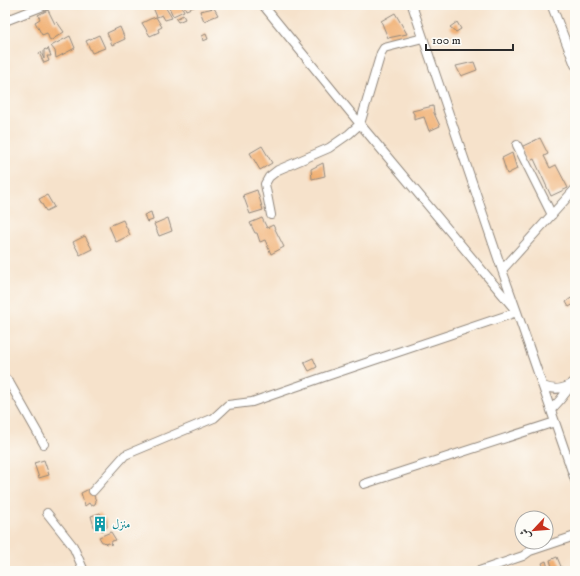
<svg xmlns="http://www.w3.org/2000/svg" width="580" height="576" viewBox="0 0 580 576" font-family="'IM FELL DW Pica',Amiri,serif">
	<style>
		.building { fill: #f1b073 }
		.lines { fill: none; stroke-linecap: round; stroke-linejoin: round }
		.minor-casing { stroke: #90867b; stroke-width: 10 }
		.minor { stroke: #fff; stroke-width: 8 }
		.labels { text-anchor: middle; stroke-width: 3; stroke-linejoin: round; paint-order: stroke }
		.culture-label { font-size: 12px; fill: #0d838f; stroke: #fdfcf7; text-anchor: start }
	</style>
	<rect width="100%" height="100%" fill="#fdfcf7"/>
	<filter id="ink" filterUnits="userSpaceOnUse"><feTurbulence type="fractalNoise" baseFrequency=".025" numOctaves="2"/><feDisplacementMap in="SourceGraphic" scale="8" xChannelSelector="R" yChannelSelector="G"/><feConvolveMatrix kernelMatrix="1 2 1 2 8 2 1 2 1" color-interpolation-filters="sRGB"/></filter>
	<filter id="wash" filterUnits="userSpaceOnUse"><feTurbulence type="fractalNoise" baseFrequency=".012" numOctaves="4" result="noise"/><feDisplacementMap in="SourceGraphic" scale="16" xChannelSelector="R" yChannelSelector="G"/><feGaussianBlur stdDeviation="0.9" result="paint"/><feColorMatrix in="noise" values="0 0 0 0 0 0 0 0 0 0 0 0 0 0 0 0 0 1.4 0 .05"/><feComposite in="paint" operator="in"/></filter>
	<g filter="url(#wash)">
		<rect width="100%" height="100%" fill="#f6e2cb"/>
		<g id="blocks">
			<!-- building -->
			<path class="building" d="M152 5H164L172 18 165 20 162 15 157 17Z
				M168 5H181L184 11 173 16Z
				M184 5H199L186 10Z
				M214 8 218 15 204 21 200 11Z
				M48 10 55 24 57 22 64 32 50 41 47 33 42 35 35 22 40 19 38 15Z
				M395 13 407 34 388 38 381 21Z
				M183 15 185 19 178 22 176 19Z
				M156 17 162 27 158 29 159 32 150 36 142 23 150 19Z
				M457 22 461 29 456 32 450 27Z
				M120 27 125 39 112 45 107 33Z
				M206 34 208 39 203 41 202 36Z
				M99 35 105 48 92 53 86 41Z
				M70 36 75 48 56 58 55 51 51 46Z
				M48 48 51 56H47L49 61 44 63 39 53 41 52 44 59V50L45 49 47 50Z
				M474 62 477 70 461 76 456 66Z
				M433 106 434 113 440 126 429 131 424 117 414 120V114L412 111Z
				M540 138 548 154 544 156 550 168 556 165 568 188 551 196 534 159 528 162 521 147Z
				M262 146 272 163 260 170 250 153Z
				M512 153 517 169 507 174 502 158Z
				M323 163 325 176 312 179 311 169Z
				M257 190 263 210 250 214 243 195Z
				M47 195 54 207 46 211 39 199Z
				M151 212 153 220 147 222 144 215Z
				M168 218 172 231 159 236 154 224Z
				M262 218 267 228 273 225 284 247 271 254 265 240 260 242 257 233H255L250 223Z
				M123 220 130 235 116 242 109 226Z
				M85 236 92 249 80 255 73 242Z
				M571 298 573 300 575 298V306L574 304 569 307 566 302Z
				M313 358 317 367 309 371 304 362Z
				M44 460 49 475 39 478 34 463Z
				M89 489 93 493 96 501 95 504 91 506 89 503 85 506 81 493Z
				M100 513 106 520 107 527 102 531 100 528 95 530 91 516Z
				M111 532 116 540 112 541 111 545 109 543 106 544 104 542H102L99 537Z
				M557 557 562 569 557 571H542V569L544 568 542 563 546 561 548 568 552 567 550 560Z"/>
		</g>
	</g>
	<g filter="url(#ink)">
		<use href="#blocks" fill-opacity="0" stroke="#90867b" stroke-width="1"/>
		<g class="lines">
			<defs>
				<path id="minor" d="M412 5 502 270 517 312 575 480
					M555 5 553 9 575 65
					M5 21 46 5
					M517 145 552 215
					M271 215 265 184 269 177 278 170 329 148 349 134 360 124 381 53 384 48 423 38
					M502 270 575 189
					M5 378 9 382 44 444
					M543 386C555 391 565 390 575 381
					M551 410 560 400 571 386
					M364 484 555 422
					M93 491 125 455 214 418 228 405 252 402 324 377 517 312 360 124 263 5
					M47 513 73 546 84 571
					M479 571 523 556 530 551 575 536"/>
			</defs>
			<!-- minor casing -->
			<use href="#minor" class="minor-casing"/>
			<!-- minor -->
			<use href="#minor" class="minor"/>
		</g>
	</g>
	<!-- icons -->
	<defs>
		<symbol id="building-bare" viewBox="-9 -9 18 18"><path d="M-4-6H4V6H1V3H-1V6H-4ZM-2.5-4.3h1.7v1.8h-1.7ZM.8-4.3h1.7v1.8H.8ZM-2.5-1h1.7V.8h-1.7ZM.8-1h1.7V.8H.8Z" fill="#0f9aa8" stroke="#fdfcf7" stroke-width="2.5" paint-order="stroke"/></symbol>
	</defs>
	<g fill-rule="evenodd">
		<use href="#building-bare" x="89" y="513" width="22" height="22"/>
	</g>
	<g class="labels">
		<!-- culture labels -->
		<g class="culture-label">
			<text x="112" y="528">منزل</text>
		</g>
	</g>
	<!-- margin -->
	<rect width="580" height="576" fill="none" stroke="#fdfcf7" stroke-width="20"/>
	<!-- north arrow -->
	<g transform="translate(534 530) rotate(244)"><circle r="19" fill="#fdfcf7" stroke="#a9a8a5"/>
	<path d="M0-3L7 15L0 10L-7 15Z" fill="#c8321e"/>
	<text y="-6" font-size="11" font-weight="bold" text-anchor="middle" fill="#2b2b2b">ش</text>
	</g>
	<!-- scale -->
	<path d="M426 44v6h87v-6" fill="none" stroke="#2b2b2b" stroke-width="2"/>
	<text x="432" y="44" font-size="12" fill="#2b2b2b" stroke="#fdfcf7" stroke-width="3" paint-order="stroke">100 m</text>
</svg>
